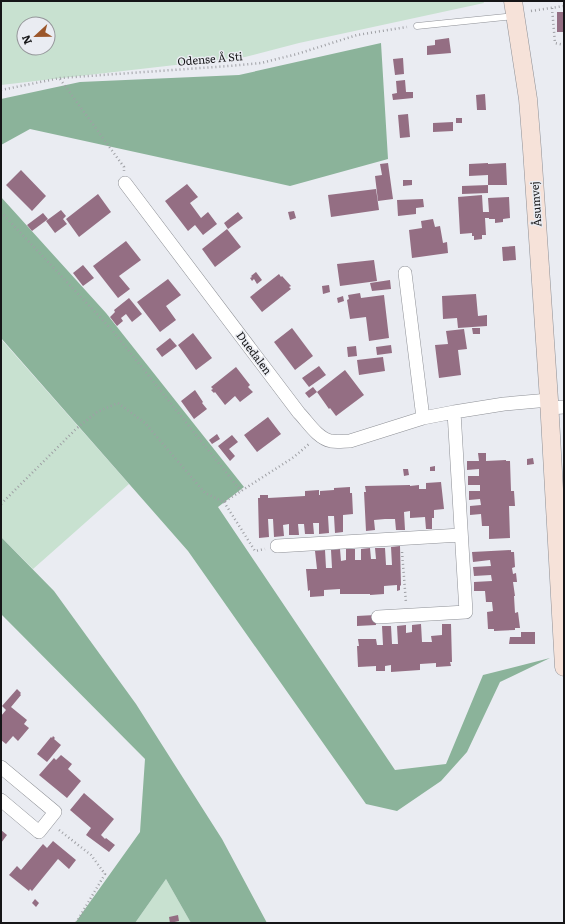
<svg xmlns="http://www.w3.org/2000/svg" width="565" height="924" viewBox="0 0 565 924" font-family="Literata,serif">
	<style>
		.green { fill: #c8e1d0; fill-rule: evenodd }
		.forest { fill: #8bb39a }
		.building { fill: #946e83 }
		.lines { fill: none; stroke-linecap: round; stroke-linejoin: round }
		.lane-casing { stroke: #8e9096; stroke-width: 7 }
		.street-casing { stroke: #8e9096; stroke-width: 14 }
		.secondary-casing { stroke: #8e9096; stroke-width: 19 }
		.path { stroke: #9fa0a5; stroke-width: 2.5; stroke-dasharray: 1 3; stroke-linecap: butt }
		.lane { stroke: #fff; stroke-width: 6 }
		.street { stroke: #fff; stroke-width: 13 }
		.secondary { stroke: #f6e2d9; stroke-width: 18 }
		.labels { text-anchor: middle; stroke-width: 3; stroke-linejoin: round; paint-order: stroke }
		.street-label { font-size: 11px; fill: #151517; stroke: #eaecf2 }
	</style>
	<rect width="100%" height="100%" fill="#eaecf2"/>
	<!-- green -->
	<path class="green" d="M1 1H483L484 3 299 43 245 57 1 85ZM24 24H48V48H24Z
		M1 339 129 484 33 569 1 537Z
		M166 879 191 923H135Z"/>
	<!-- forest -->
	<path class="forest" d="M381 43 388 159 290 186 30 129 1 145V99L80 82 239 75Z
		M1 197 106 313 244 487 218 507 395 770 446 764 483 675 550 658 500 682 467 752 441 781 397 811 366 804 188 551 1 338Z
		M1 537 54 591 136 704 222 839 267 923H191L166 879 135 923H75L140 832 145 759 1 614Z"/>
	<!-- building -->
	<path class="building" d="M557 12H564V32H557Z
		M449 38 451 53 427 55V46L435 45V40Z
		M403 58 404 74 395 75 393 59Z
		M405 80 406 92H413V98L393 100 392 94 397 93 396 81Z
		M485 94 486 110H477L476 95Z
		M408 114 410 137 400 138 398 115Z
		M456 118H462V123H456Z
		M453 122V131L433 132V123Z
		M388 163 393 199 378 201 375 176 382 175 380 164Z
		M488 163V164L506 163 507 185H488V175L469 176V164Z
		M21 170 46 196 32 211 6 185Z
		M403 180H412V185L403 186Z
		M187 184 198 197 190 203 201 218 208 212 217 224 203 235 195 225 188 231 165 201Z
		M488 185V193L462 194V186Z
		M376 189 379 210 331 217 328 195Z
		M98 194 111 212 79 237 66 219Z
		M482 195 483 212H489L488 198 509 197 510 218 503 219V222L495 223V219H489V218H485L486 235H482V239L474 240V236H472V233L460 234 458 197Z
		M423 199 424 207 416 208V214L398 216 397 200Z
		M61 210 66 216 63 219 67 224 55 233 46 221Z
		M294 211 296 218 290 220 288 212Z
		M238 212 243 218 228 229 224 223Z
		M43 213 48 219 32 231 27 225Z
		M433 219 435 227 440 226 443 243 447 242 448 253 412 258 409 230 422 228 421 221Z
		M227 229 241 247 215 267 202 249Z
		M126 241 141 260 119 276 130 289 118 298 93 266Z
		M515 246 516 260 503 261 502 247Z
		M374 260 377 281 340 286 337 264Z
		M83 265 94 278 83 286 73 273Z
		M256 272 262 280 257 284 254 279 252 281 250 278 252 277 251 276Z
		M279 274 281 277 282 276 291 286 289 287 291 289 262 312 250 297Z
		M168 279 181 295 166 306 176 320 160 332 137 302Z
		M390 280 391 289 372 291 370 283Z
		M329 285 330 292 323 294 322 286Z
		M360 293 361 298 384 295 389 338 369 341 366 317 350 319 347 300 349 299 348 295Z
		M476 294 478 316 487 315V326L458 328 457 318 443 319 442 296Z
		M343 296 344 301 338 303 337 298Z
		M129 298 142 314 132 322 126 314 121 318 123 321 117 326 110 317 115 312 114 310Z
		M292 328 313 356 295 370 274 342Z
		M472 328H480V334H473Z
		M464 329 467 349 458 350 461 375 439 378 435 345 448 344 446 331Z
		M193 333 212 358 196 370 178 345Z
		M170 338 177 346 162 357 156 349Z
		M391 345 392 353 377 355 376 347Z
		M356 346 357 356 348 357 347 347Z
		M383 357 385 371 359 375 357 360Z
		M319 366 326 375 309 387 302 378Z
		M236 367 250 385 248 387 253 392 240 402 235 396 225 405 215 392 214 393 211 390 213 389 211 387Z
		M345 370 364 395 336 416 330 408 329 409 317 392Z
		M313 387 317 392 309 398 305 393Z
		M195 390 203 402 202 403 207 409 194 419 181 401Z
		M268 417 281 434 257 452 244 435Z
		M217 434 220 439 212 444 209 440Z
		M232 435 238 442 229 449 235 456 230 461 218 446Z
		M478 453H486V461L506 460V461H510L511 491H514L515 506H509L510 538 489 539V526H482L481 514 470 515V506L481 505 480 499 469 500V491H480V485H468V476H479V469L467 470V461H479Z
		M533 458 534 464 527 465V459Z
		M435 466V471H430V467Z
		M403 469H408L409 475 404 476Z
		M441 482 444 509 434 510V518H432V529H426L425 517 410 518V511L404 512 405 530H396L395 519H385L374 520 375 530 366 531 364 492H366L365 486 410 485V486L419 485V489H426V483Z
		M350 487V493H352L353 514 343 515V532L335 533 334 516H328L329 533 319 534V523H313L314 534H305L304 524H298L299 535H289V524L283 525 284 536 274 537 273 519H268L269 537 259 538 258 498H260V495H268V498L305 496V491L319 490V495H320V491L334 490V488Z
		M400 546 401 585 400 586V590L397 591V585L384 586V594L370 595V594H340V589L324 590V596L310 597V590L308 591 306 569H317L315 551 325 550 326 568H332L331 550 340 549 341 561 346 560V549H355V560H361V549L370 548 371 559H376L375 548H385L386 565H392L391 547Z
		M511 550V552H514L515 567 512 568 513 574 516 573 517 582H513L515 596H514L515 613 518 612 520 628H515V630L494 631V629H488L487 612 493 611 492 602H486L485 591H474V582L492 581 491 575 474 576 473 567 491 566 490 560 473 562 472 552Z
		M375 615 376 625 357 626V616Z
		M421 624 422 642H432L431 636 442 635V624H451L452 662H450L451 666 436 667V663L420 664V670L391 672V665L385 666V671H376V666L358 667 357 646H359L358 639H376L377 645H383L382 626H391L392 644H398L397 626 406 625V633L412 632V625Z
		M521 632H535V644H509L510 637H521Z
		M17 689 21 693 20 694 21 695 11 707 27 720 24 724 29 728 18 741 13 736 6 744 1 740V716L6 710 2 706Z
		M53 736 55 738 54 739 61 745 47 762 37 754 51 737 52 738Z
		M61 755 72 764 68 769 81 781 67 798 39 775 54 758 56 760Z
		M84 793 114 819 101 835 105 839 106 838 115 845 109 852 86 835 91 828 70 810Z
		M1 830 7 835 1 843Z
		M53 841 76 860 69 869 58 859 32 891 30 889 29 891 9 875 17 866 21 870 43 844 47 848Z
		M35 899 39 903 36 907 32 903Z
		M178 915 179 921 170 923 169 917Z"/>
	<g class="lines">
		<defs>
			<path id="lane" d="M417 26 514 16"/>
			<path id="street" d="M125 183 299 413C308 422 317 438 331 441 337 442 344 441 350 441L423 418 454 412 504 404 549 400
				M405 273 423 418
				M549 408 564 407
				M277 546 461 535
				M378 617 466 612 454 412
				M1 767 55 812 39 832 1 800"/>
			<path id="secondary" d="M513 1 528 99 532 149 549 400 564 667"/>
		</defs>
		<!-- lane casing -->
		<use href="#lane" class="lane-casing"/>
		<!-- street casing -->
		<use href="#street" class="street-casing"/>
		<!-- secondary casing -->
		<use href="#secondary" class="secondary-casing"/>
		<!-- path -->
		<path class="path" d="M552 8 555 43 564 45
			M531 11 564 6
			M60 79 124 167V171
			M1 90 60 78 229 66 261 63 297 54 357 35 407 27
			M1 212 112 330 241 491
			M224 502 255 551 265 549
			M1 504 77 428 97 412 118 403 145 423 205 493 224 502 294 457 309 444
			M402 552 406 603
			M59 830 91 855 105 874 76 923"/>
		<!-- lane -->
		<use href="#lane" class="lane"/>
		<!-- street -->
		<use href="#street" class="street"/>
		<!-- secondary -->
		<use href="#secondary" class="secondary"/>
	</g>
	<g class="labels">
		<!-- street labels -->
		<g class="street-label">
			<text transform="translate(210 59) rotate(-5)" y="4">Odense Å Sti</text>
			<text transform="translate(536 204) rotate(-94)" y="4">Åsumvej</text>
			<text transform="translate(254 353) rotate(53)" y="4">Duedalen</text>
		</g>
	</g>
	<!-- border -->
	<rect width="565" height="924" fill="none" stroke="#151517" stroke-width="4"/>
	<!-- north arrow -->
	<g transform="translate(36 36) rotate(248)"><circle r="19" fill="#eaecf2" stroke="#95969a"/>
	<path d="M0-3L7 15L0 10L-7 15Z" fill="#9b562a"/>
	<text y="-6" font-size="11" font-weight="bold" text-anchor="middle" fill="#151517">N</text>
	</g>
</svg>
